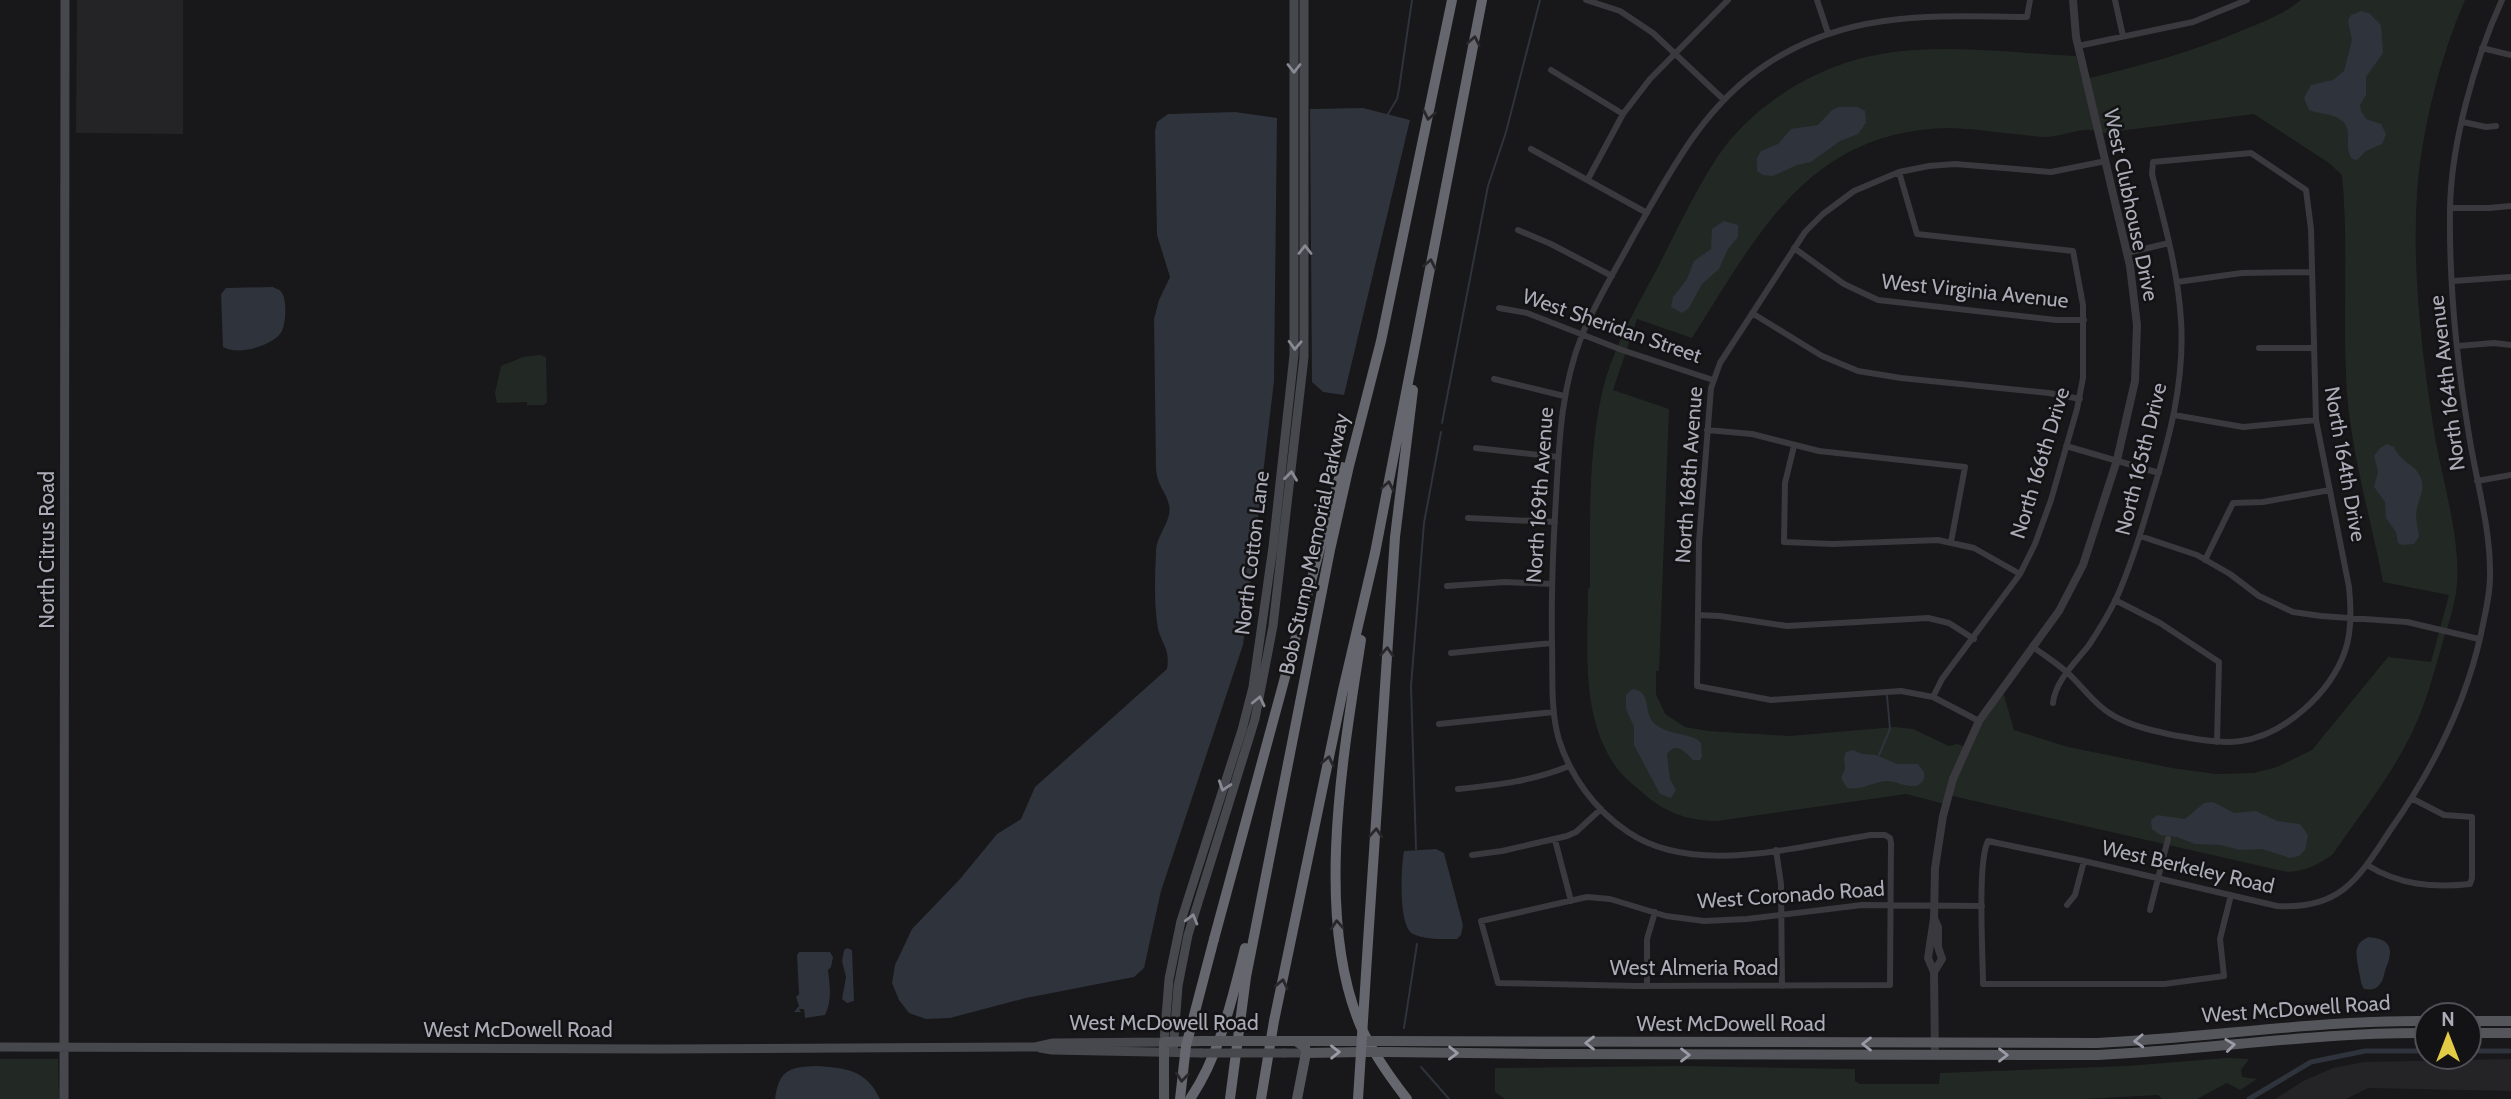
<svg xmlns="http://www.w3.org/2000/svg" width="2511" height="1099" viewBox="0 0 2511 1099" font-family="Cabin,sans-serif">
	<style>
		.built { fill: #242326 }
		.green { fill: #222924; fill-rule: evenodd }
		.water { fill: #2e333c }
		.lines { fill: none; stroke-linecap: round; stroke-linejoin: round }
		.stream { stroke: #2e333c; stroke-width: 2 }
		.canal { stroke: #2e333c; stroke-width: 5 }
		.minor { stroke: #39393e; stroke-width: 6 }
		.tertiary { stroke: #39393e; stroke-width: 8 }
		.secondary { stroke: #47474e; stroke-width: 9 }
		.primary { stroke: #55555c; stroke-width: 10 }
		.motorway { stroke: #65666e; stroke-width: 10 }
		.secondary-bridge { stroke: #47474e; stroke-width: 9 }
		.primary-bridge { stroke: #55555c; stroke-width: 10 }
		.motorway-bridge { stroke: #65666e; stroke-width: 10 }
		.oneway { stroke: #28272a }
		.oneway2 { stroke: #888993 }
		.oneway3 { stroke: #9a9ba6 }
		.labels { text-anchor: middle; stroke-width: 5; stroke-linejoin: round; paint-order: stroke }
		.street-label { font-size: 21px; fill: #abacb8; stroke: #131214 }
	</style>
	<rect width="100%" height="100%" fill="#181719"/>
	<!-- built -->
	<path class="built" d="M77 0H183V134L76 133Z
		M2511 1059V1091L2368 1088 2346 1099H2275L2303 1081 2333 1068 2364 1062Z"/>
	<!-- green -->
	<path class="green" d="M2301 0H2465C2440 57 2421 132 2417 194 2412 272 2422 354 2434 431 2442 481 2463 544 2456 593 2453 608 2450 621 2445 634 2433 675 2425 711 2404 748 2384 785 2357 819 2333 854 2318 865 2306 871 2287 872L1948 795 1945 804 1906 794 1717 821C1688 821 1664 812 1643 793 1634 785 1623 777 1616 767 1580 715 1588 649 1588 589L1590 588C1590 524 1588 455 1602 393 1613 347 1636 308 1658 267 1677 230 1695 191 1718 156 1749 110 1803 75 1855 60 1926 40 2004 53 2076 56L2082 80C2139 66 2190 53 2243 30 2263 22 2284 14 2301 0ZM2254 114 2329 163 2342 175C2349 247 2342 321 2347 393 2352 456 2371 519 2383 582L2449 595 2431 662 2388 657 2312 750 2277 767 2254 773 2216 774 2172 768 2068 747 2014 730 2003 692 1966 747 1957 744 1949 746 1913 729 1895 727 1790 736 1708 731 1685 727 1665 714 1656 694V671H1659L1669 409 1613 390 1637 319 1692 338C1757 236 1807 132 1946 128 1969 128 1992 132 2015 134 2025 135 2036 137 2047 137 2066 136 2085 124 2103 133Z
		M539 355 546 357 547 402 544 405H527V402L497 403 495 393 501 366 523 357Z
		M2226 1058 2249 1059 2241 1070 2242 1077 2257 1079 2240 1090 2227 1083 2197 1099H2162L2158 1095 2085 1099H1505L1495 1092V1068L1683 1066 1855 1069V1081L1860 1084H1939L1940 1073 2127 1066Z
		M0 1059H58L59 1099H0Z"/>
	<!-- water -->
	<path class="water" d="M2361 11 2369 13 2381 25 2383 53 2366 77V95L2360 105 2361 111 2366 119 2381 124 2386 134 2382 144 2366 151 2357 160 2352 159C2342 145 2356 128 2338 118 2329 113 2319 114 2309 110L2304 98 2311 85 2333 80 2344 71 2352 40 2348 21 2351 15Z
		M1839 107H1857L1865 111 1866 123 1858 134 1840 141 1811 162 1797 165 1773 176 1763 175 1757 171V158L1761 151 1778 144 1791 129 1818 125 1832 110Z
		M1363 108 1410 120 1344 395 1323 392 1312 382 1310 109Z
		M1235 112 1277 118 1274 381 1243 645 1161 891 1144 968 1134 977 1026 998 950 1018 926 1019 909 1013 899 1000 892 983 895 965 912 929 960 879 997 834 1021 819 1035 787 1167 669C1171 646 1159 643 1157 622 1154 600 1155 574 1156 551 1156 535 1173 520 1169 505 1166 491 1158 488 1156 469L1154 319 1159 300 1170 277 1157 235 1155 131 1157 122 1168 114Z
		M1724 221 1738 225V237L1728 249 1719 269 1702 284 1689 308 1682 313 1671 307 1673 297 1687 279 1694 261 1711 249 1712 229Z
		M273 287C276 289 280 289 282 293 287 300 286 323 282 331 274 346 237 356 223 347L221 294 226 288Z
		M2387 444 2394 447C2402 464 2415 464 2420 476 2427 489 2417 501 2416 514 2416 522 2418 529 2419 537L2414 544 2402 545 2398 543 2396 532 2386 518 2385 502 2374 487 2378 472 2374 456 2380 448Z
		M1632 689C1653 691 1642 713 1655 724 1669 736 1694 733 1701 743L1702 757 1700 760H1693C1685 752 1677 741 1667 754L1670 779 1676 790 1671 798 1660 794 1634 745V727L1626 709V695Z
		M1853 750 1862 754 1876 755 1897 764H1918L1924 772C1924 777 1925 779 1921 783 1912 791 1897 781 1887 781 1872 782 1861 791 1847 788L1841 778 1845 769 1844 758 1846 752Z
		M2213 802 2234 813 2256 811 2277 821 2300 824 2308 835 2305 850 2299 856 2290 858 2262 849 2240 850 2221 845 2195 844 2177 837 2160 835 2152 829 2151 820 2157 815 2185 819 2204 803Z
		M1436 849 1444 853 1463 925 1461 935 1457 939C1444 939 1426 940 1413 934 1398 927 1401 866 1404 851Z
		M2369 937C2391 939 2394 949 2386 968 2384 973 2384 980 2380 984 2376 990 2370 990 2364 989 2360 983 2361 979 2359 972 2357 957 2351 944 2369 937Z
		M847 948 852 950 854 1001 847 1003 842 999 846 977 842 961 844 950Z
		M799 952H830L833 957 831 967 828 970C830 986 832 1001 825 1015L805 1018 804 1009H799L801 1012H794L799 1006 796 997 799 994 797 955Z
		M816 1066C845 1068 866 1069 880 1099H775C779 1070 789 1067 816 1066Z"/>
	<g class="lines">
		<!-- stream -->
		<path class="stream" d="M1388 114 1397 99 1399 89 1412 0
			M1442 423 1488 186 1506 132 1540 0
			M1879 755 1890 729 1887 696
			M1416 849 1411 686 1424 523 1441 432
			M1404 1028 1417 944
			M1421 1067 1449 1099"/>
		<!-- canal -->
		<path class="canal" d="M2469 1051H2509
			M2249 1099 2311 1062 2365 1051H2427"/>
		<!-- minor -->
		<path class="minor" d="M1586 0 1620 11 1653 33 1723 99
			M1817 0 1828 33
			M2115 0 2123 36
			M2078 46 2193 22 2247 0
			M2482 48 2511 55
			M1551 70 1623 114
			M2463 122 2486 127 2496 126
			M1531 149 1647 213
			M1899 172 1917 234 2073 251 2083 305V378L2077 409 2051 500 2035 544 2020 574 1942 679 1933 697
			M1588 179 1623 114 1650 79 1728 0
			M2450 208H2489L2511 206
			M1518 230 1551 244 1612 276
			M1794 248 1844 284 1878 300 2056 320H2084
			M2127 253 2169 243
			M2453 281 2511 277
			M2177 282 2242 273 2312 272
			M1499 308 1527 313 1622 350 1713 380
			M1752 313 1822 356 1858 371 1901 378 2049 393 2080 399
			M2458 346 2494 343 2511 345
			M2259 348H2313
			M1494 379 1564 396
			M2174 415 2243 427 2316 420
			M1707 430 1752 434 1819 451 1965 467 1951 542
			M1794 446 1785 483 1784 542 1833 544 1938 540 1974 548 2020 574
			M2066 446 2159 473
			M1476 448 1558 457
			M2477 481 2511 475
			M1468 518 1555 522
			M2140 536 2197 555 2230 574 2259 596 2293 612 2321 616 2407 622 2479 639
			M2205 560 2233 503 2263 502 2330 490
			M1447 586 1505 582 1552 584
			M2115 600 2160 623 2219 662 2217 742
			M1698 615 1720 616 1787 626 1928 618 1949 623 1974 639
			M2032 646C2046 657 2062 666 2074 679 2089 695 2101 711 2122 720 2138 728 2155 731 2173 735 2196 739 2218 744 2241 741 2285 735 2331 692 2345 651 2352 632 2351 607 2349 587L2316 420 2311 229 2306 190 2251 153 2153 162 2152 174C2164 222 2178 270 2181 320 2185 382 2169 440 2151 498 2141 533 2131 566 2116 599 2108 615 2099 630 2089 645 2076 662 2055 681 2053 703
			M1451 653 1552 643
			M1979 721 1933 697 1901 691 1771 700 1697 686 1699 542 1711 388 1720 363 1805 232 1823 214 1854 191 1899 172 1929 166 1955 164 2051 172 2106 161
			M1439 724 1554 712
			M1458 789C1497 785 1533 781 1569 766
			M1555 840 1571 901
			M1776 850 1781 884 1782 986
			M1472 855 1502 851 1567 836 1576 832 1601 809
			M2367 865C2399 885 2433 888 2470 884L2472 878V817L2444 815 2413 799
			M2231 895 2220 939 2224 976 2164 984H1983C1983 956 1977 862 1988 841L2084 861 2277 906C2342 910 2359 877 2391 829 2433 769 2465 706 2481 634 2485 613 2491 592 2490 571 2490 526 2476 480 2469 435 2457 363 2449 282 2450 209 2451 143 2475 59 2502 0
			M2067 905 2075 895 2084 861
			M1982 906 1862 905 1747 919 1704 921 1666 916 1610 899 1587 897 1481 921 1498 983 1636 986 1890 985 1891 843 1890 838 1885 835H1871C1797 846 1694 877 1628 832 1595 810 1571 777 1559 740 1550 709 1553 675 1552 643 1551 595 1553 547 1556 498 1559 442 1561 388 1582 335 1596 301 1616 269 1633 237 1670 172 1703 106 1767 64 1848 10 1934 16 2027 17L2030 0
			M2150 910 2168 839
			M1647 986V939L1655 912"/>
		<!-- tertiary -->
		<path class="tertiary" d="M1934 918 1928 958 1934 972 1935 1055
			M1934 972 1942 959 1938 947V927L1934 918 1935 868 1943 816 1953 779 1979 721 2059 611 2083 565 2117 460 2135 381 2137 325 2130 266 2076 37 2073 0"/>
		<!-- secondary -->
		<path class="secondary" d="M0 1047 662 1049 1035 1047 1053 1043 1164 1042 1169 979 1181 921 1242 730 1253 687 1273 547 1294 355V0
			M1040 1048 1052 1050 1201 1053
			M1173 1052 1178 986 1188 935 1255 719 1273 626 1304 357V0
			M1284 1053H1306
			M64 1099 65 0"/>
		<!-- primary -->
		<path class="primary" d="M2469 1021H2511
			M2469 1033H2511
			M1286 1041H1358
			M1296 1041 1305 1047 1306 1053 1297 1099
			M1383 1041 2097 1043C2208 1038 2316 1020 2427 1021
			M1388 1052 1546 1054 2098 1055C2208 1050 2317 1032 2427 1033
			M1306 1053 1364 1052
			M1164 1099V1042L1202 1041"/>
		<!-- motorway -->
		<path class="motorway" d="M1361 640C1343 755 1314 918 1361 1027 1373 1053 1389 1076 1407 1099
			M1369 926 1395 537 1413 390
			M1214 939 1342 467
			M1190 1099C1220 1055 1232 999 1245 948
			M1230 1099 1246 977 1330 550 1349 466 1381 341 1452 0
			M1261 1099 1274 1021 1343 690 1375 553 1482 0"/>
		<!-- secondary-bridge -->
		<path class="secondary-bridge" d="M1201 1053H1284"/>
		<!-- primary-bridge -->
		<path class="primary-bridge" d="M1202 1041H1286
			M1358 1041H1383
			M1364 1052H1388"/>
		<!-- motorway-bridge -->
		<path class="motorway-bridge" d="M1180 1099 1186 1046 1214 939
			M1358 1099 1369 926"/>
	</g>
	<!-- one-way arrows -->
	<defs><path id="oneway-chevron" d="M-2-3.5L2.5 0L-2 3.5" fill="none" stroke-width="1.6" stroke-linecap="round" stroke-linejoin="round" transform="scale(1.75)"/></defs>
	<g class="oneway">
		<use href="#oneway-chevron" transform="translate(1474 41) rotate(-79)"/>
		<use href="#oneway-chevron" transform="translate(1429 115) rotate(101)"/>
		<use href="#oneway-chevron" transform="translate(1430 264) rotate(-79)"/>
		<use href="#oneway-chevron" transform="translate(1388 486) rotate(-79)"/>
		<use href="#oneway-chevron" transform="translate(1387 652) rotate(-87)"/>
		<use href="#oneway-chevron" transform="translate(1328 761) rotate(-78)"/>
		<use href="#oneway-chevron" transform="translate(1376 833) rotate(-86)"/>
		<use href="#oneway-chevron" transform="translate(1337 925) rotate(-94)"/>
		<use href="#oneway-chevron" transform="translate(1282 984) rotate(-78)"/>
		<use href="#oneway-chevron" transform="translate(1182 1077) rotate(96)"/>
	</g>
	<g class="oneway2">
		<use href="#oneway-chevron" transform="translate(1294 68) rotate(90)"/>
		<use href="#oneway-chevron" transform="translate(1305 250) rotate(-90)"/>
		<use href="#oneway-chevron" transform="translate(1295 345) rotate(92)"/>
		<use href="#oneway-chevron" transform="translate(1291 476) rotate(-83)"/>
		<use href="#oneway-chevron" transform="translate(1259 701) rotate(-77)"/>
		<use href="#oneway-chevron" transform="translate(1224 786) rotate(108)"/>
		<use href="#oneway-chevron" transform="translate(1192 919) rotate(-75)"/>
	</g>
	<g class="oneway3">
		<use href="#oneway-chevron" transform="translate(2139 1041) rotate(177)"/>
		<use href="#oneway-chevron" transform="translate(1590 1043) rotate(-180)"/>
		<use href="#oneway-chevron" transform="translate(1867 1044) rotate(-180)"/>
		<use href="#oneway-chevron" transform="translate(2230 1045) rotate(-7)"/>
		<use href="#oneway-chevron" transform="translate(1335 1052) rotate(-1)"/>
		<use href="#oneway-chevron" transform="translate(1453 1053) rotate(1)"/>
		<use href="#oneway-chevron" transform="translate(1685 1055)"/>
		<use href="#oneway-chevron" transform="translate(2003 1055)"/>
	</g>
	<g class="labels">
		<!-- street labels -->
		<g class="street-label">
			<text transform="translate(2131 205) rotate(78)" y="7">West Clubhouse Drive</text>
			<text transform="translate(1975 291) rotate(6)" y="7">West Virginia Avenue</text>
			<text transform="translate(1612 326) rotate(19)" y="7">West Sheridan Street</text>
			<text transform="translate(2447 383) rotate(-97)" y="7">North 164th Avenue</text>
			<text transform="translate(2141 459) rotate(-76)" y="7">North 165th Drive</text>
			<text transform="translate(2040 463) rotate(-73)" y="7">North 166th Drive</text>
			<text transform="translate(2345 464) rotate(80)" y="7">North 164th Drive</text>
			<text transform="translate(1689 475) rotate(-86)" y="7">North 168th Avenue</text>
			<text transform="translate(1540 495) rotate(-86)" y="7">North 169th Avenue</text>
			<text transform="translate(1314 544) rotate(-78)" y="7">Bob Stump Memorial Parkway</text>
			<text transform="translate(47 550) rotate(-90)" y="7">North Citrus Road</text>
			<text transform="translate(1252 553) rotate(-83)" y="7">North Cotton Lane</text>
			<text transform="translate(2188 867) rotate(13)" y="7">West Berkeley Road</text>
			<text transform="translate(1791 895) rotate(-4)" y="7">West Coronado Road</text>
			<text x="1694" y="975">West Almeria Road</text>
			<text transform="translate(2296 1009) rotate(-4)" y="7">West McDowell Road</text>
			<text x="1164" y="1030">West McDowell Road</text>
			<text x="1731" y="1031">West McDowell Road</text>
			<text x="518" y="1037">West McDowell Road</text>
		</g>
	</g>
	<!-- north arrow -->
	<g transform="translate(2448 1036)"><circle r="33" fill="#131214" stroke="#505056" stroke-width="2"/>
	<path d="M0-5L12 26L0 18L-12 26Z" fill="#e2cc46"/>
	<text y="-10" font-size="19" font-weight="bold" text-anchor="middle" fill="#abacb8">N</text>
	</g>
</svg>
